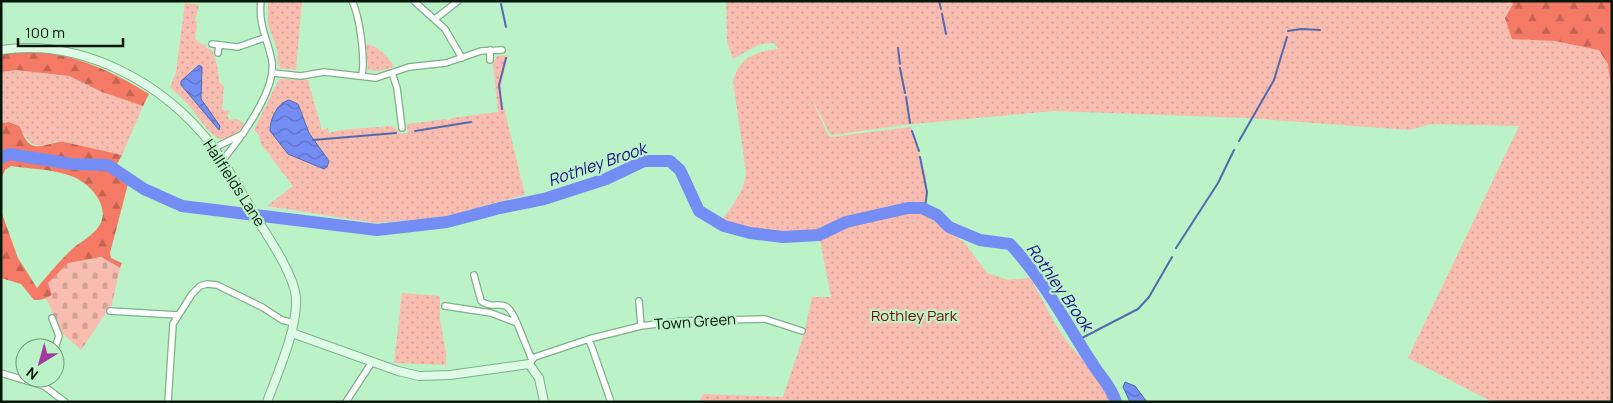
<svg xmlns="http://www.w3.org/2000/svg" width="1613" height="403" viewBox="0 0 1613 403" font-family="Manrope,sans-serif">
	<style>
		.green { fill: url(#green-dots) }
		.forest { fill: url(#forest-firs) }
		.cemetery { fill: url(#cemetery-stones) }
		.water { fill: url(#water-waves); stroke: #526aae }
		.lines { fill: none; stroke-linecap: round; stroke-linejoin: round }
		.stream { stroke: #526aae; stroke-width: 2 }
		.river { stroke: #738df5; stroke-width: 12 }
		.street-casing { stroke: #7db188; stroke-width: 8 }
		.secondary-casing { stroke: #7db188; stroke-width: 10 }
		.street { stroke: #fff; stroke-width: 5.5 }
		.secondary { stroke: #defbe5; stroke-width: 8 }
		.labels { text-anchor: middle; stroke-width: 4.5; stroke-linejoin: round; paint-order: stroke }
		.street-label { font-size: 15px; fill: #05190a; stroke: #bcf2c7 }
		.park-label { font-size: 15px; fill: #7c0700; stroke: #bcf2c7 }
		.water-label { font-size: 16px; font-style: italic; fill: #170887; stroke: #bcf2c7 }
	</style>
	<defs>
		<pattern id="green-dots" width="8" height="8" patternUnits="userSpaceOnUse" patternTransform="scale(1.25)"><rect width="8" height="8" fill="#f8bcb0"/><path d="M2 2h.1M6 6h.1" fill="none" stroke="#d3a196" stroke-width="1.8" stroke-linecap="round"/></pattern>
		<pattern id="forest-firs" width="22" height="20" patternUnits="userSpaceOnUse" patternTransform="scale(1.25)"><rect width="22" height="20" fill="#f57a66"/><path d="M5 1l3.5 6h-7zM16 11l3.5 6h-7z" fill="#c46352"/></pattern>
		<pattern id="cemetery-stones" width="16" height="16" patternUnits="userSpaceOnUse" patternTransform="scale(1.25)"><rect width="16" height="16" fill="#f8bcb0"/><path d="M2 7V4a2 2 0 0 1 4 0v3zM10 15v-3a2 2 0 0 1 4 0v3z" fill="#d3a196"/></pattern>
		<pattern id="water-waves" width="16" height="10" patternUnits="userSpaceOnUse" patternTransform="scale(1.25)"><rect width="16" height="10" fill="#738df5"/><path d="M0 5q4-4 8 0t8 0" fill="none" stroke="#5c72c5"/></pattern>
	</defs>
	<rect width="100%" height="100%" fill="#bcf2c7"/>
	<!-- green -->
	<path class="green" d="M268 1 302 2 296 70 281 68 278 65 277 49 268 24Z
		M726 1H1533L1612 10V402H1492L1408 358 1519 126 1432 124 1409 130 1247 118 1054 111 903 125 832 135 829 132 809 93 828 135 831 137 911 127 926 176V214L939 221 947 231 964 242 987 273 1008 280 1030 278C1042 297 1050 317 1063 336 1077 357 1104 376 1110 402H699L703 394 783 397 804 334 812 297H831L819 235C793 237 742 240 720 223 732 206 744 193 746 172L733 82C739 57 757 51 779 49L773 43 760 44 733 59 727 41Z
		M185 3 199 5 195 20 197 22 195 38 199 43 206 45V48L212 50C216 60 219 70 219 82L224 86 222 110 231 111 227 115 229 120 237 119 244 124C241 132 225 144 216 137 206 130 198 116 190 107 184 100 177 94 170 87L176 72Z
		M366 44C374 43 391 59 394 67L380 71 368 70Z
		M508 55 501 85 502 100 525 195 444 217 376 223 267 206 293 186 261 144 259 135 254 130 279 79 308 80 322 130 328 128 329 133 341 130 391 126 397 129 400 134 408 133 407 124 446 119 447 121 452 118 498 112 493 64 497 56Z
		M16 70 69 76 102 92 143 106 122 155 56 141C19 160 28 114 1 123V72Z
		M402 293 440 296V320L446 352V365L394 363Z"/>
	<!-- forest -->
	<path class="forest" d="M1511 1H1612V93L1608 64 1599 50 1555 41 1512 39 1505 18 1513 4Z
		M32 51C77 55 112 71 149 94L143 106 102 92 69 76 16 70 1 72V54Z
		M9 122 19 126C22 130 23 136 26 140 36 154 52 140 64 142L122 155 112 173 128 184 110 253 111 258 122 263 120 268 101 257C96 258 89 259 85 261 68 272 58 302 34 300L21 284 1 278V211L18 258 37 288C47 276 57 264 68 253 77 243 92 237 99 226 112 207 89 182 71 176 53 169 30 169 11 166L5 170 1 179V123Z"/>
	<!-- cemetery -->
	<path class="cemetery" d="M101 257 120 268 110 313H106L81 350 62 333 46 298 52 295 48 283 68 263Z"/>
	<!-- water -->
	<path class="water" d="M199 65 202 67 201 99 220 126 219 130 181 85V81Z
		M289 100 298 104 309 133 329 161 327 167 324 169 288 154 270 131C270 119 277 103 289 100Z
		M1125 382 1135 386 1147 402H1130L1123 387Z"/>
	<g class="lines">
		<!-- stream -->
		<path class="stream" d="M939 1 941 9
			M501 4 506 27
			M942 14 946 34
			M1288 31 1301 29 1320 30
			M898 48 900 64
			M900 68 905 93
			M906 97 910 123
			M502 109 499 85 506 58
			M415 131 471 122
			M912 131 919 151
			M313 140 396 133
			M1239 141 1274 80 1287 37
			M920 157 927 192 925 209
			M1176 248 1218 183 1234 150
			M1078 340 1138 309 1149 297 1172 257"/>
		<!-- river -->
		<path class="river" d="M1 158 9 154 72 164 108 165 144 189 182 206 377 230 447 222 500 208 544 199 606 179 644 161H670L680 170 699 211 724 226 750 233 783 237 819 235 846 222 908 208H922L937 215 949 227 980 240 1010 244C1044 280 1067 325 1094 366 1103 380 1110 385 1116 402"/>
		<defs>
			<path id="street" d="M352 1C360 17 365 58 362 76
				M414 1 445 29 462 58
				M435 19 458 1
				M212 44 238 47 264 38
				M490 50V60
				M218 53 219 45
				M273 73 301 76 324 72 376 78 409 67 446 63 481 51 502 50
				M392 73 397 88 402 128
				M214 148 243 134
				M222 161C240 139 276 91 272 62 268 39 258 26 261 1
				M474 275 481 301C498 313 504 292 517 323
				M639 301 641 326
				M445 306 491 313 517 323 532 360
				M110 311 178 315
				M52 318 59 336 55 348
				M589 339 611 402
				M529 364 535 357 589 339 641 326 682 321 765 319 802 331
				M1 373 44 386 65 402
				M168 402 173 324 192 294 200 286 207 284 217 285 262 307 282 320 294 323
				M346 402 372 362"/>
			<path id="secondary" d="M1 50C83 38 165 83 214 148 230 171 243 195 257 219 270 240 293 273 296 297 298 328 278 372 267 402
				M292 333 398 371 419 376 450 375 529 364 539 378 544 402"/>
		</defs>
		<!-- street casing -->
		<use href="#street" class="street-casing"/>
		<!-- secondary casing -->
		<use href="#secondary" class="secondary-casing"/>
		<!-- street -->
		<use href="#street" class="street"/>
		<!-- secondary -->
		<use href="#secondary" class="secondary"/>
	</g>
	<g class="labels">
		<!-- street labels -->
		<g class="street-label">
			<text transform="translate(234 183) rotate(57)" y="5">Hallfields Lane</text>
			<text transform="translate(695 322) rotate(-4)" y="5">Town Green</text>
		</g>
		<!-- park labels -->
		<g class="park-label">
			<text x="914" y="321">Rothley Park</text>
		</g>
		<!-- water labels -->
		<g class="water-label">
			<text transform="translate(597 164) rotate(-19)" y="6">Rothley Brook</text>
			<text transform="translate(1060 287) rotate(55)" y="6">Rothley Brook</text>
		</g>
	</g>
	<!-- border -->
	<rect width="1613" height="403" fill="none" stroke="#05190a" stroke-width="5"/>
	<!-- north arrow -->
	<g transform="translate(40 363) rotate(217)"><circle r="24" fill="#bcf2c7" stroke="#739b7b"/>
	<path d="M0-4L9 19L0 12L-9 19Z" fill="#a43a9c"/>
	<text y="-8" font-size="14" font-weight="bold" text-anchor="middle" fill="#05190a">N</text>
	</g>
	<!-- scale -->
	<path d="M18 38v8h105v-8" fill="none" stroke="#05190a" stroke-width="2.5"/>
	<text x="25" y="38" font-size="15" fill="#05190a" stroke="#bcf2c7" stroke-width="4" paint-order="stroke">100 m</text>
</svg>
